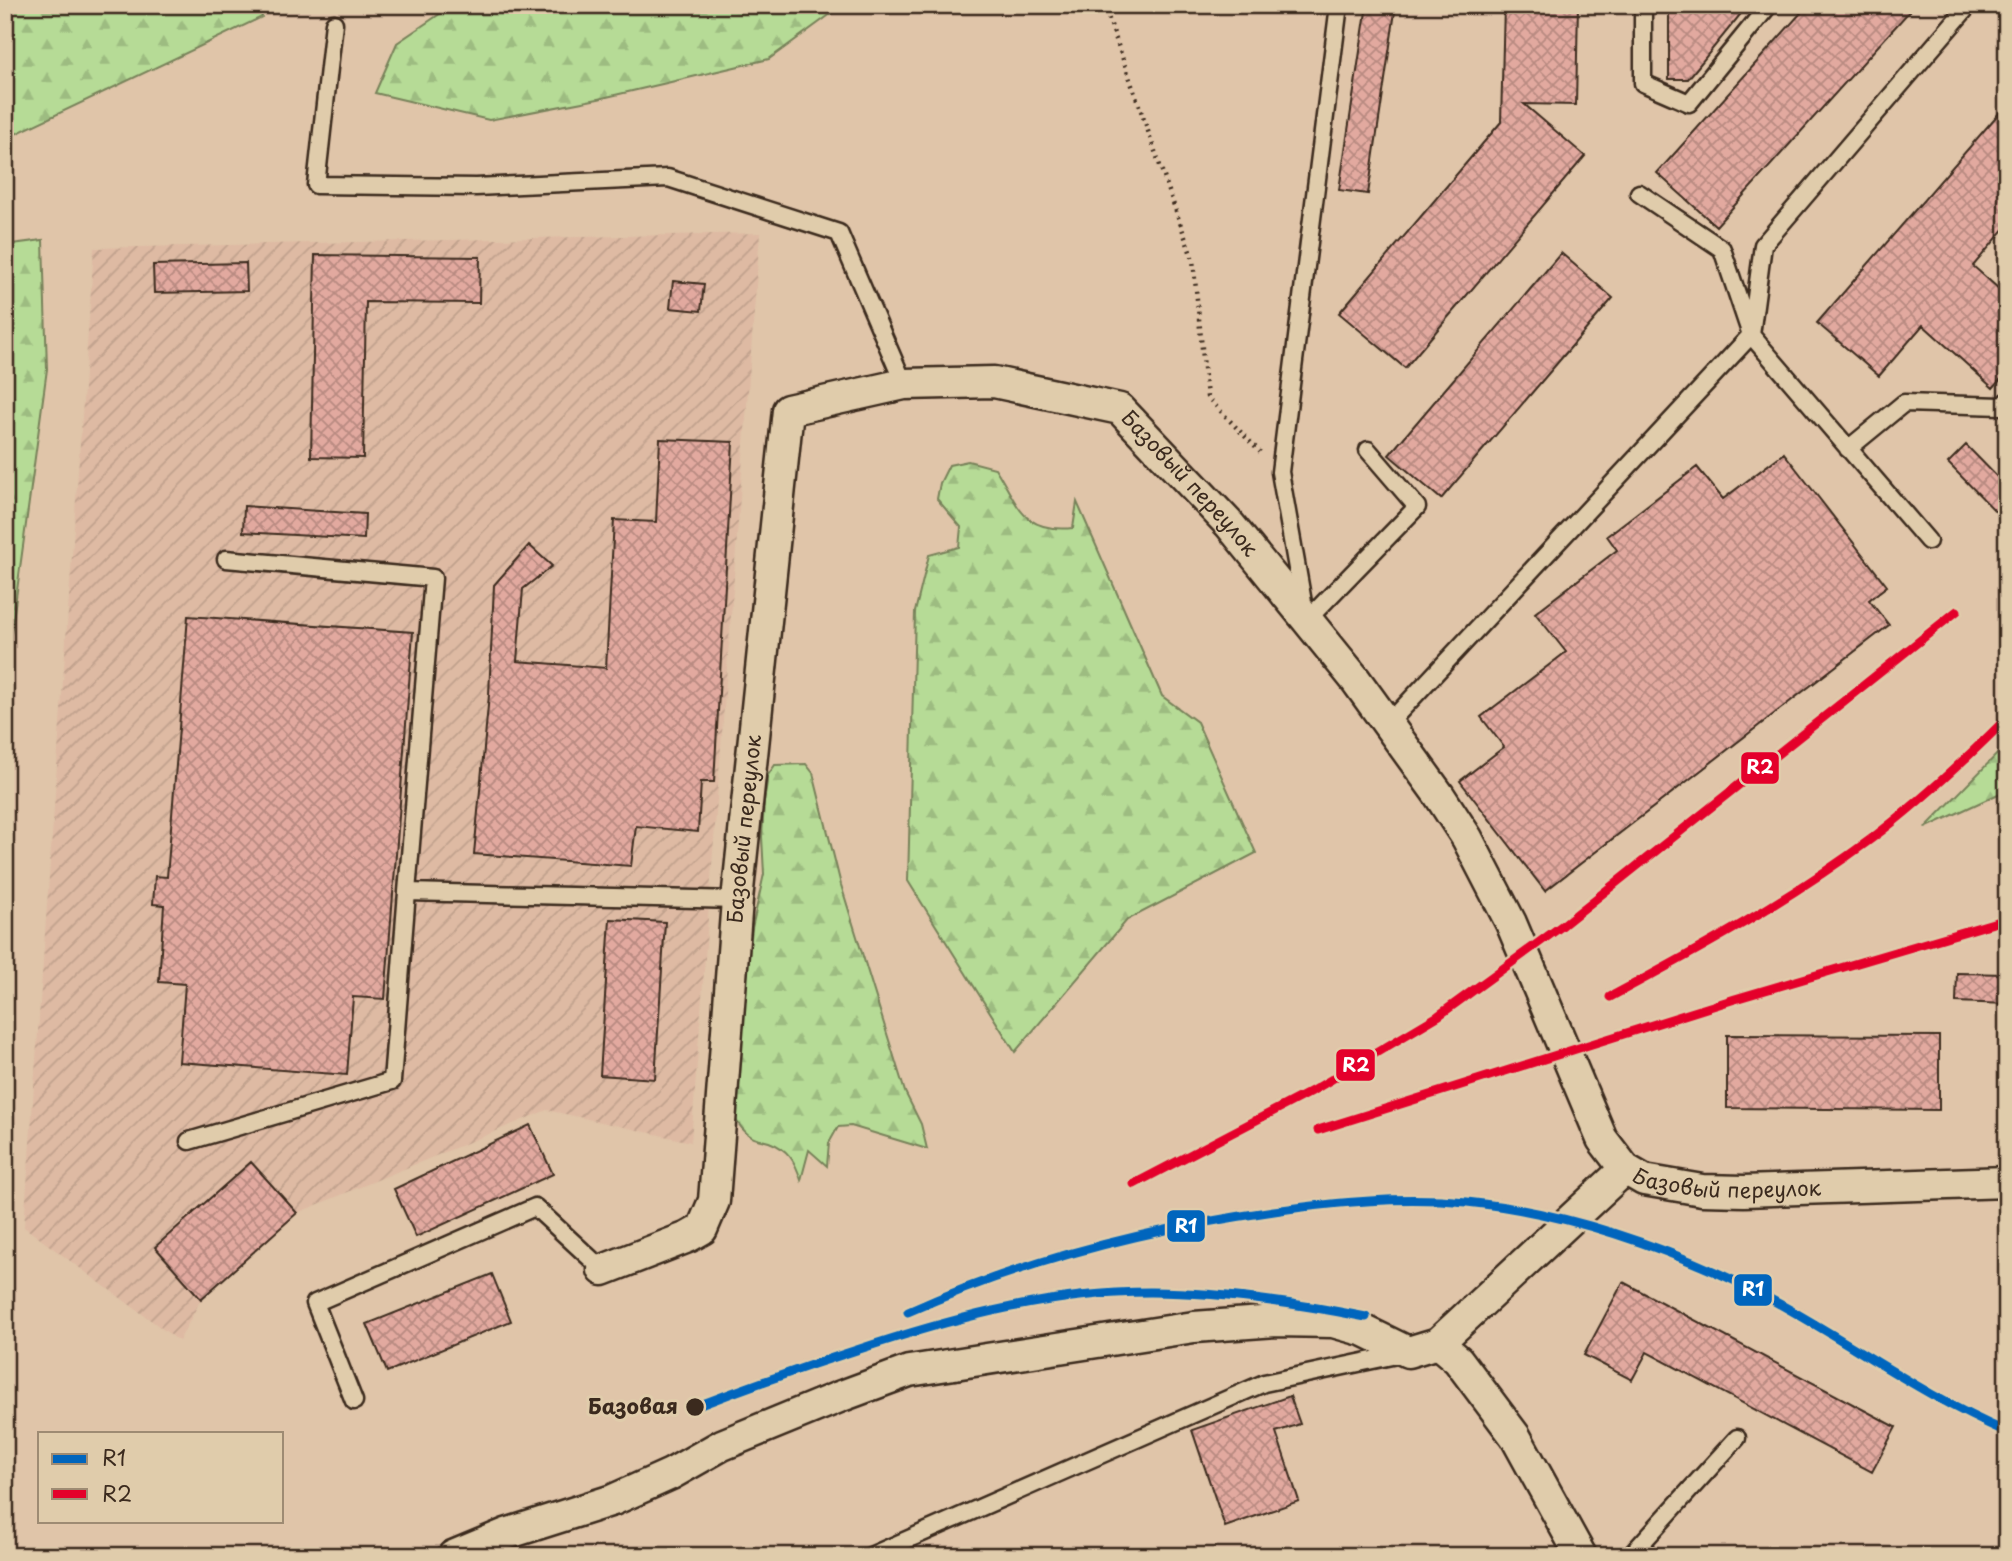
<svg xmlns="http://www.w3.org/2000/svg" width="2012" height="1561" viewBox="0 0 2012 1561" font-family="'Playpen Sans',sans-serif">
	<style>
		.industrial { fill: url(#industrial-furrows) }
		.forest { fill: url(#forest-firs); stroke: #78825a; stroke-width: 2 }
		.building { fill: url(#building-cross-hatch); stroke: #3b2a1e; stroke-width: 2 }
		.lines { fill: none; stroke-linecap: round; stroke-linejoin: round }
		.lane-casing { stroke: #3b2a1e; stroke-width: 21 }
		.street-casing { stroke: #3b2a1e; stroke-width: 35 }
		.path { stroke: #3b2a1e; stroke-width: 4.5; stroke-dasharray: 2 5; stroke-linecap: butt }
		.lane { stroke: #e0ccab; stroke-width: 16 }
		.street { stroke: #e0ccab; stroke-width: 30 }
		.rail-1-casing { stroke: #e0ccab; stroke-width: 14 }
		.rail-2-casing { stroke: #e0ccab; stroke-width: 14 }
		.rail-1 { stroke: #0065bd; stroke-width: 9 }
		.rail-2 { stroke: #e4002b; stroke-width: 9 }
		.stop-dot { fill: #3b2a1e; stroke: #e0ccab; stroke-width: 2.5 }
		.labels { text-anchor: middle; stroke-width: 6; stroke-linejoin: round; paint-order: stroke }
		.street-label { font-size: 21px; fill: #3b2a1e; stroke: #e0ccab }
		.stop-label { font-size: 21px; font-weight: bold; fill: #3b2a1e; stroke: #e0ccab; text-anchor: end }
		.line-badge { stroke: #e0ccab; stroke-width: 2.5 }
		.badge-label { font-size: 19px; text-anchor: middle; font-weight: bold; fill: #fff }
	</style>
	<defs>
		<pattern id="industrial-furrows" width="10" height="10" patternUnits="userSpaceOnUse" patternTransform="scale(1.75)"><rect width="10" height="10" fill="#debaa3"/><path d="M-1 1l2-2M0 10L10 0M9 11l2-2" fill="none" stroke="#bfa08c"/></pattern>
		<pattern id="forest-firs" width="22" height="20" patternUnits="userSpaceOnUse" patternTransform="scale(1.75)"><rect width="22" height="20" fill="#b6db96"/><path d="M5 1l3.5 6h-7zM16 11l3.5 6h-7z" fill="#9dbc81"/></pattern>
		<pattern id="building-cross-hatch" width="8" height="8" patternUnits="userSpaceOnUse" patternTransform="scale(1.75)"><rect width="8" height="8" fill="#e2a99f"/><path d="M0 0l8 8M0 8l8-8" fill="none" stroke="#b88a81"/></pattern>
	</defs>
	<rect width="100%" height="100%" fill="#e0c5a9"/>
	<filter id="ink" filterUnits="userSpaceOnUse"><feTurbulence type="fractalNoise" baseFrequency=".0143" numOctaves="2"/><feDisplacementMap in="SourceGraphic" scale="14" xChannelSelector="R" yChannelSelector="G"/><feConvolveMatrix kernelMatrix="1 2 1 2 8 2 1 2 1" color-interpolation-filters="sRGB"/></filter>
	<g filter="url(#ink)">
		<!-- industrial -->
		<path class="industrial" d="M760 233 691 1142 547 1110 297 1213 201 1299 179 1341 24 1227 94 248Z"/>
		<!-- forest -->
		<path class="forest" d="M5 5H259L262 17 5 139Z
			M453 5H843L769 59 598 99 489 120 375 93 397 43Z
			M43 240 47 369 5 679V245Z
			M968 461 995 468C1019 505 1021 533 1073 528L1077 502 1162 696 1197 722 1256 853 1127 920 1015 1052 908 881 915 612 929 555 959 547 961 527 937 499 940 483 949 465Z
			M2007 744V790L1925 828Z
			M806 764 813 773 841 885 905 1092 921 1124 927 1149 851 1126 838 1127 829 1143 827 1166 809 1150 801 1180C795 1161 788 1149 769 1142 763 1140 757 1140 752 1137 743 1132 738 1124 733 1115L752 928 764 874 762 837 764 802 768 775 775 765Z"/>
		<!-- building -->
		<path class="building" d="M1367 5H1396L1368 194 1339 190Z
			M1504 5H1578L1576 105 1524 104 1585 156 1405 368 1339 313 1501 122Z
			M1669 5H1748L1688 79H1669Z
			M1808 5H1915L1716 226 1657 173Z
			M2007 104V226L1973 266 2007 296V372L1993 388 1923 325 1879 376 1817 323Z
			M1561 253 1613 298 1441 499 1389 455Z
			M315 255 480 257 479 303 366 302 363 458 311 457Z
			M246 263 247 291 154 293 153 265Z
			M673 281 704 284 701 311 670 308Z
			M660 439 733 442 714 782H701L698 832 636 826 631 866 474 854 489 695 494 585 529 545 552 566 523 589 517 661 606 668 614 520 656 522Z
			M1966 445 2007 487V523L1948 463Z
			M1784 453 1887 586 1869 600 1889 625 1545 891 1460 781 1504 747 1481 717 1566 652 1535 613 1617 550 1607 536 1697 467 1723 499Z
			M244 506 365 514 364 539 243 532Z
			M188 616 413 632 385 999 353 997 347 1075 179 1062 185 984 159 982 164 905 153 904 155 876 167 877Z
			M610 919 665 922 655 1079 600 1075Z
			M1957 973 2007 974V1004L1956 1002Z
			M1727 1035 1939 1036V1110L1727 1108Z
			M530 1125 553 1174 416 1237 394 1189Z
			M251 1162 297 1213 201 1299 155 1247Z
			M492 1274 511 1321 387 1372 367 1324Z
			M1623 1282 1896 1427 1872 1472 1647 1352 1632 1380 1584 1355Z
			M1290 1396 1300 1424 1276 1432 1299 1501 1225 1527 1192 1430Z"/>
		<g class="lines">
			<defs>
				<path id="lane" d="M1643 5V83L1689 103 1769 5
					M334 23 316 185 476 187 668 178 839 233 904 384
					M1639 193 1722 249 1751 335 1928 541
					M1848 449 1904 403 2002 406 2007 401
					M226 559 433 578 407 892 737 900
					M1304 608 1280 472 1339 5
					M1307 620 1417 507 1368 450
					M1389 723 1751 335 1763 245 1969 5
					M189 1141 392 1081 407 892
					M354 1401 315 1303 535 1207 603 1270
					M870 1556 1264 1383 1406 1353
					M1630 1556 1737 1438"/>
				<g id="street">
					<path id="s1" d="M603 1270 688 1237 702 1229 714 1201 737 900 788 410 904 384 994 382 1120 409 1230 525 1355 679 1439 795 1467 838 1511 923 1602 1139 1625 1169 1644 1180 1702 1190 1744 1191 2007 1182"/>
					<path d="M1438 1343 1458 1360 1515 1436 1581 1556"/>
					<path d="M453 1556 506 1534 613 1500 671 1474 722 1445 839 1397 909 1371 1194 1327 1276 1321 1333 1322 1365 1331 1408 1352 1438 1343 1625 1169"/>
				</g>
			</defs>
			<!-- lane casing -->
			<use href="#lane" class="lane-casing"/>
			<!-- street casing -->
			<use href="#street" class="street-casing"/>
			<!-- path -->
			<path class="path" d="M1104 5 1193 260 1207 397 1260 452"/>
			<!-- lane -->
			<use href="#lane" class="lane"/>
			<!-- street -->
			<use href="#street" class="street"/>
			<defs>
				<path id="rail-1" d="M908 1312C1025 1260 1147 1229 1274 1211 1338 1202 1402 1196 1467 1202 1555 1211 1639 1238 1720 1274 1819 1318 1906 1389 2007 1432
					M695 1407C755 1384 815 1363 875 1344 965 1315 1055 1292 1150 1292 1223 1292 1295 1303 1366 1317"/>
				<path id="rail-2" d="M1610 997C1700 949 1789 900 1871 839 1919 803 1964 761 2007 718
					M1318 1130 1735 999 2007 919
					M1134 1184 1312 1091 1438 1016 1563 925 1957 611"/>
			</defs>
			<!-- rail-1 casing -->
			<use href="#rail-1" class="rail-1-casing"/>
			<!-- rail-2 casing -->
			<use href="#rail-2" class="rail-2-casing"/>
			<!-- rail-1 -->
			<use href="#rail-1" class="rail-1"/>
			<!-- rail-2 -->
			<use href="#rail-2" class="rail-2"/>
		</g>
	</g>
	<!-- markers -->
	<circle class="stop-dot" cx="695" cy="1407" r="10"/>
	<g class="labels">
		<!-- street labels -->
		<g class="street-label">
			<text dy="7" stroke="none"><textPath href="#s1" startOffset="1372">Базовый переулок</textPath></text>
			<text dy="7" stroke="none"><textPath href="#s1" startOffset="511">Базовый переулок</textPath></text>
			<text dy="7" stroke="none"><textPath href="#s1" startOffset="2296">Базовый переулок</textPath></text>
		</g>
		<!-- stop labels -->
		<g class="stop-label">
			<text x="678" y="1414">Базовая</text>
		</g>
	</g>
	<g class="line-badge">
		<rect x="1740" y="751" width="40" height="34" rx="7" fill="#e4002b"/>
		<rect x="1335" y="1048" width="41" height="34" rx="7" fill="#e4002b"/>
		<rect x="1166" y="1209" width="40" height="34" rx="7" fill="#0065bd"/>
		<rect x="1733" y="1273" width="40" height="34" rx="7" fill="#0065bd"/>
	</g>
	<g class="badge-label">
		<text x="1760" y="774">R2</text>
		<text x="1356" y="1072">R2</text>
		<text x="1186" y="1233">R1</text>
		<text x="1753" y="1296">R1</text>
	</g>
	<!-- margin -->
	<rect width="2012" height="1561" fill="none" stroke="#e0ccab" stroke-width="28"/>
	<rect x="14" y="14" width="1984" height="1533" fill="none" stroke="#3b2a1e" stroke-width="2.5" filter="url(#ink)"/>
	<!-- legend -->
	<rect x="38" y="1432" width="245" height="91" fill="#e0ccab" stroke="#9e8b73" stroke-width="2"/>
	<rect x="52" y="1454" width="35" height="10" fill="#0065bd" stroke="#9e8b73" stroke-width="2"/>
	<text x="102" y="1466" font-size="21" fill="#3b2a1e">R1</text>
	<rect x="52" y="1489" width="35" height="10" fill="#e4002b" stroke="#9e8b73" stroke-width="2"/>
	<text x="102" y="1502" font-size="21" fill="#3b2a1e">R2</text>
</svg>
